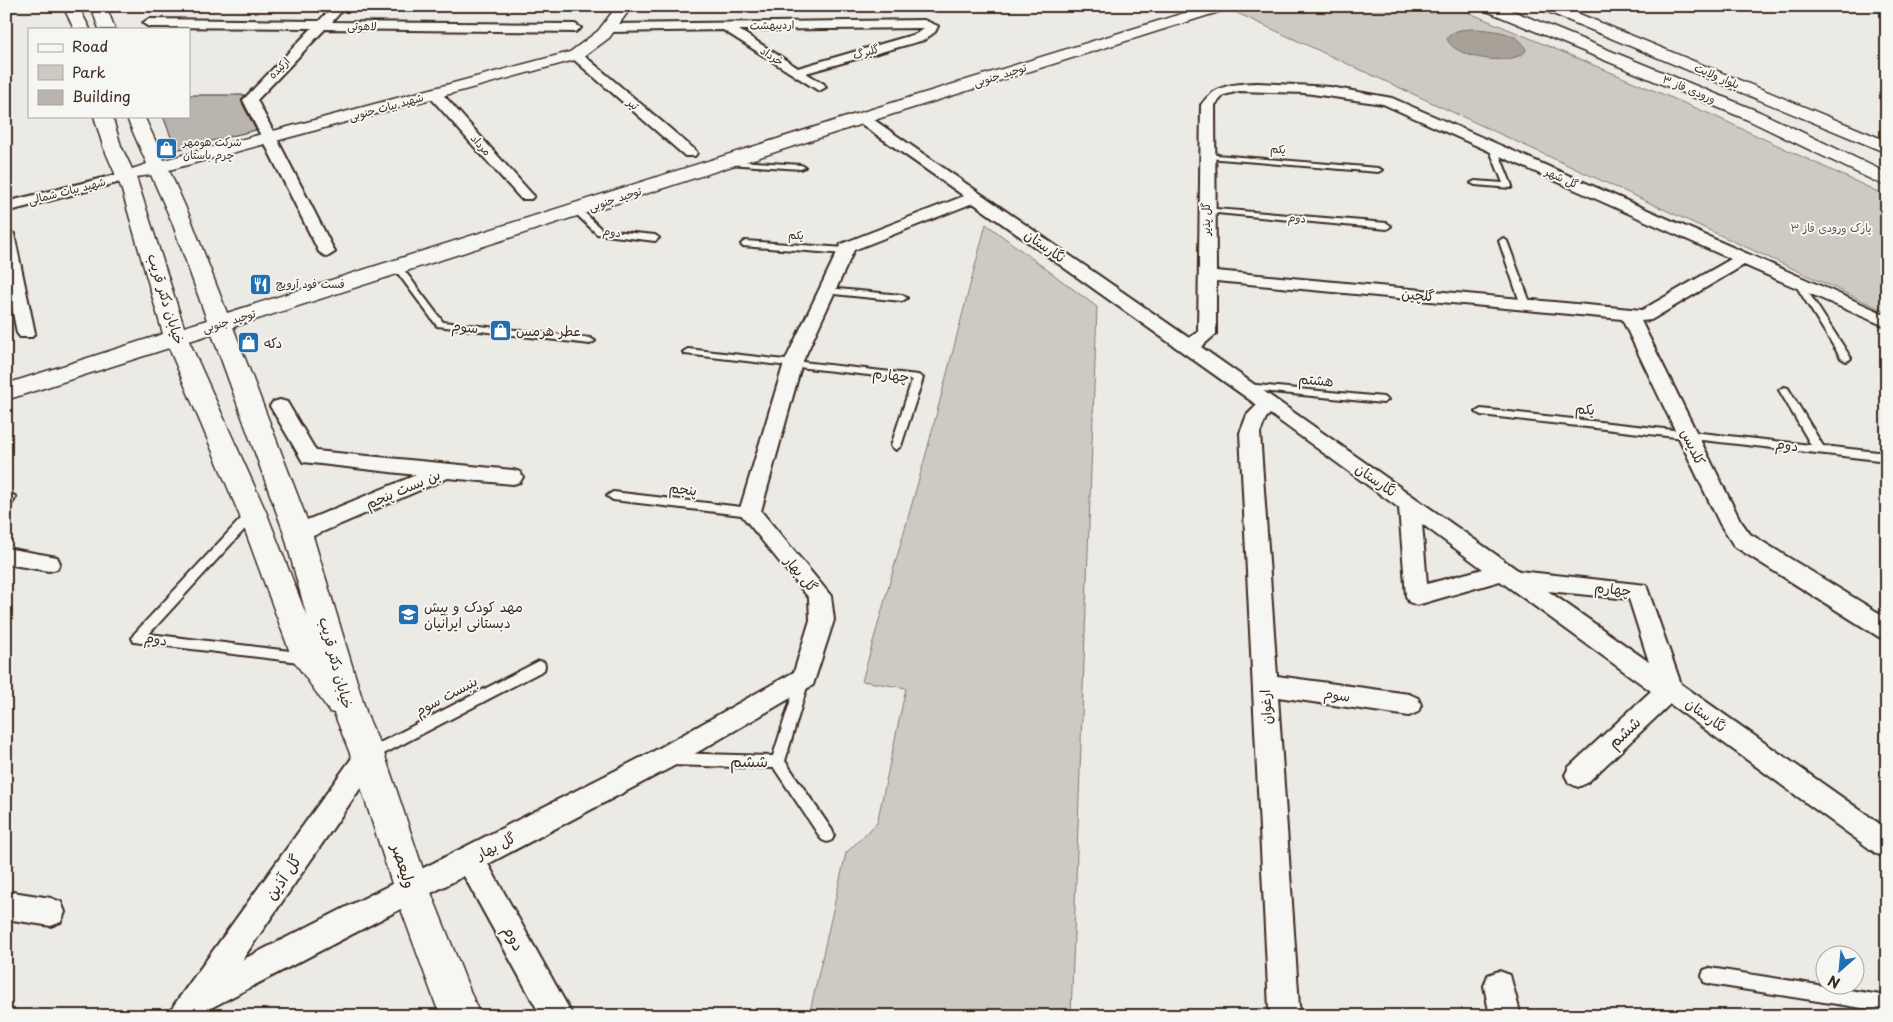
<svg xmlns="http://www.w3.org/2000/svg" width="1893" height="1022" viewBox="0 0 1893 1022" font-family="'Playpen Sans','Playpen Sans Arabic',sans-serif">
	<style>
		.green { fill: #cdcac4; stroke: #847a71 }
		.water { fill: #a8a198; stroke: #7c7167 }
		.building { fill: #bab4ae; stroke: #3b2a1e }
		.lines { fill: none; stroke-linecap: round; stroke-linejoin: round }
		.lane-casing { stroke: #3b2a1e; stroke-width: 4 }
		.street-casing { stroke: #3b2a1e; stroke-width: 4 }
		.secondary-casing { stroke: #3b2a1e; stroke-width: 3 }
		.primary-casing { stroke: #3b2a1e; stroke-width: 3 }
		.lane { fill: #f6f6f2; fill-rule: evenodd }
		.street { fill: #f6f6f2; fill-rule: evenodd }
		.secondary { fill: #f6f6f2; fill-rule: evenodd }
		.primary { fill: #f6f6f2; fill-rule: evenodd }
		.labels { text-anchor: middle; stroke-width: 4; stroke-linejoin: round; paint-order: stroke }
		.far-street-label { font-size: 11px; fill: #3b2a1e; stroke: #f6f6f2 }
		.far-poi-label { font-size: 11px; fill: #3b2a1e; stroke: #f6f6f2; text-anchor: start }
		.far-park-label { font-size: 11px; fill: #605248; stroke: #f6f6f2 }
		.street-label { font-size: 14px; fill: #3b2a1e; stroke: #f6f6f2 }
		.poi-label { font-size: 14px; fill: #3b2a1e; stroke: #f6f6f2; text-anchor: start }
		.near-street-label { font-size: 16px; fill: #3b2a1e; stroke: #f6f6f2 }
	</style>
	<rect width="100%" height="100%" fill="#ebeae5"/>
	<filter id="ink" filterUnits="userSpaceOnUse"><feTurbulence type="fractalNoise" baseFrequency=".02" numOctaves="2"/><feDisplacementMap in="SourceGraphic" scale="10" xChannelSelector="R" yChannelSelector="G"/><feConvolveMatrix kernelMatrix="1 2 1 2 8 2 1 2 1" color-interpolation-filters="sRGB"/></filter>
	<g filter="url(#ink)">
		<!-- green -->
		<path class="green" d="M1227 6H1453L1710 114 1887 196V312L1224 7Z
			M986 224 1097 307 1071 1016H809L846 853 877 823 906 688 862 681 926 454Z"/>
		<!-- water -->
		<path class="water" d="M1475 29C1491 30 1523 32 1526 51 1512 67 1455 59 1447 39 1452 29 1465 29 1475 29Z"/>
		<!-- building -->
		<path class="building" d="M189 95H245L241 101 256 130 176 150 163 116H189Z"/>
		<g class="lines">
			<defs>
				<path id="lane" d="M1490 146 1497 148 1512 186 1511 188 1475 185 1471 183 1475 181 1503 183 1489 148Z
					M1204 154 1378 168 1382 170 1378 172 1207 158 1203 156Z
					M725 160 801 165 805 167 801 169 728 164H725Z
					M1203 208 1387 223 1391 226 1387 229 1206 212 1202 210Z
					M575 209H581L602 230 655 235 659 238 655 241 597 234 575 213Z
					M1503 238 1507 241 1531 305 1529 307H1523L1521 305 1499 241Z
					M745 241 845 248 849 251 845 254 742 246 741 244Z
					M398 265 401 266 443 322 590 338 595 341 590 344 437 326 394 268Z
					M1799 281 1803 284 1851 358 1849 360 1846 361 1841 358 1795 284Z
					M827 288 902 295 907 298 902 301 824 293 822 291Z
					M688 349 918 375 923 378 901 446 896 450 891 446 912 380 685 354 683 352Z
					M1246 384 1383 397 1388 400 1383 403 1242 389 1241 387Z
					M1784 387 1788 388 1823 446 1887 453V461L1481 415 1476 412 1481 409 1811 445 1779 390Z
					M613 492 750 508 756 512 750 516 613 500 607 496Z
					M10 493 16 497 10 507 6 508V494Z
					M252 510 256 511 258 514 256 517 149 634 307 653 312 654 313 658 312 662 307 663 134 642 132 638 134 634 248 511Z
					M539 661 544 662 545 666 544 670 374 759 369 761 364 759 362 755 364 751Z
					M803 675 808 676 809 680 785 761 832 830 834 835 832 840 827 842 822 840 774 768 670 765 665 763 663 759 665 755 670 753 773 756 797 680 798 676Z
					M1710 968 1887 996V1012L1710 984 1704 982 1702 976 1704 970Z"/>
				<path id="street" d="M333 6H346L332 22 575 24 581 28 575 32 325 29 257 100 335 252 327 257 319 252 243 100 312 28 149 27 143 23 149 19 319 21Z
					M924 20 938 26 935 32 924 40 806 73 824 84 826 87 819 91 723 30 611 32 605 28 611 24ZM924 28 916 34 798 68 739 30Z
					M576 51 580 52 695 150 697 153 695 156H685L572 58 570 55 572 52Z
					M1258 83 1330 87 1392 98 1887 315V327L1744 265 1651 320 1641 321 1740 520 1750 534 1887 618V639L1879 637 1734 546 1720 524 1622 319 1216 281V334L1201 347 1519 571 1646 585 1681 684 1887 829V858L1877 854 1670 704 1587 783 1578 787 1569 783 1565 775 1569 767 1651 691 1500 581 1417 605 1409 602 1406 596 1399 508 1270 414 1266 418 1260 433 1277 676 1409 694 1418 698 1421 705 1418 712 1409 716 1278 697 1299 1006 1303 1016H1272L1269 1008 1240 433 1247 415 1257 405 973 203 854 250 802 363 761 511 831 596 834 620 813 685 672 767 488 864 573 1016H541L464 876 207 1010 204 1016H170L174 1005 359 748 368 745 377 748 381 756 377 764 242 960 654 751 794 672 810 620 809 598 739 512 784 363 841 244 964 196 857 121 855 118 857 115H867L1189 338 1198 332 1201 105C1215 84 1235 84 1258 83ZM1239 91 1305 93 1383 104 1731 259 1642 310 1216 271 1215 105 1224 95ZM1422 524 1483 569 1427 584ZM1548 591 1629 599 1649 662Z
					M435 90 440 91 531 193 534 196 531 199H521L430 97 428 94 430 91Z
					M127 172 134 176 132 179 6 212V202Z
					M6 229 14 234 35 333 32 337H20L17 333 6 277Z
					M280 400 287 402 316 451 513 470 520 472 523 477 520 482 513 484 448 478 306 539 298 541 290 539 287 533 290 527 416 475 303 462 270 406 273 402Z
					M6 548 57 557 60 563 57 569 49 571 6 564Z
					M6 891 51 898 61 902 65 912 61 922 51 926 6 919Z
					M1499 971 1510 975 1521 1016H1490L1484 986 1488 975Z"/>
				<path id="secondary" d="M63 6H78L90 29H74Z
					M91 6H106L115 29H99Z
					M617 6H632L609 38 582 58 169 170 192 222 227 313 856 114 1207 6H1230L1228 9 868 122 233 327 312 533 367 715 385 756 430 890 480 1016H440L394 890 351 756 334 713 330 712 292 658 239 514 169 348 6 400V384L163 334 121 187 103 146 94 116H112L121 146 132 169 147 164 126 116H144L164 160 570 52 598 31ZM151 175 172 222 207 320 184 327 136 177ZM212 334 284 533 307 617 267 514 189 341Z"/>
				<path id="primary" d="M1480 6H1501L1760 112 1887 173V187L1748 120 1482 9Z
					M1539 6H1560L1887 141V153L1541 9Z"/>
			</defs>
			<!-- lane casing -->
			<use href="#lane" class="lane-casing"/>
			<!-- street casing -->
			<use href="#street" class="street-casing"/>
			<!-- secondary casing -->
			<use href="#secondary" class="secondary-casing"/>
			<!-- primary casing -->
			<use href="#primary" class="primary-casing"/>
			<!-- lane -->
			<use href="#lane" class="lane"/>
			<!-- street -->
			<use href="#street" class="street"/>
			<!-- secondary -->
			<use href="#secondary" class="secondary"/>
			<!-- primary -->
			<use href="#primary" class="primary"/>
		</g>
	</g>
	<!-- icons -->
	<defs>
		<symbol id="shop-square" viewBox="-11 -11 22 22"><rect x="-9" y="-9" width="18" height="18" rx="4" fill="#1f6fb2" stroke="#f6f6f2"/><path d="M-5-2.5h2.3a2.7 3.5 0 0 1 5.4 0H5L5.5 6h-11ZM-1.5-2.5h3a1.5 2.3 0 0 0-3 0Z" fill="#fff"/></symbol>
		<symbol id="restaurant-square" viewBox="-11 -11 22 22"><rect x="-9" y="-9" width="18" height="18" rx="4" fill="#1f6fb2" stroke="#f6f6f2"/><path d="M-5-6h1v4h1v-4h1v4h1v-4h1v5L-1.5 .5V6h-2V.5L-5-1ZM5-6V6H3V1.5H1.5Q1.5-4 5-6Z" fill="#fff"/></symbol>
		<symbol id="school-square" viewBox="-11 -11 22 22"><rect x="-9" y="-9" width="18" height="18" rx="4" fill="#1f6fb2" stroke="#f6f6f2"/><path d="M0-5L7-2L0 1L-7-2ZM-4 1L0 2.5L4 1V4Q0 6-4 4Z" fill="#fff"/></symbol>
	</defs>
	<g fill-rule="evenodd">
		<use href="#shop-square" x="154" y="136" width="25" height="25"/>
		<use href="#restaurant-square" x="248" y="272" width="25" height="25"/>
		<use href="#shop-square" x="488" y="318" width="25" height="25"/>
		<use href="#shop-square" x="236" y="330" width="25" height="25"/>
		<use href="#school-square" x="396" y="602" width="25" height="25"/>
	</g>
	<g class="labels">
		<!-- far-street labels -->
		<g class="far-street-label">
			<text transform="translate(772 25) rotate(-1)" y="4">اردیبهشت</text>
			<text transform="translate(362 26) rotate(1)" y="4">لاهوتی</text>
			<text transform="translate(866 52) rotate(-16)" y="4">گلبرگ</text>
			<text transform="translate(772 56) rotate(33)" y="4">خرداد</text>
			<text transform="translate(279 68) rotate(-45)" y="4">ارکیده</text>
			<text transform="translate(1000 75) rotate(-17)" y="4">توحید جنوبی</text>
			<text transform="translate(1717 76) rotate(23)" y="4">بلوار ولایت</text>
			<text transform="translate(1689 89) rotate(22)" y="4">ورودی فاز ۳</text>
			<text transform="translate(633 104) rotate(41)" y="4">تیر</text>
			<text transform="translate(386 107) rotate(-15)" y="4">شهید بیات جنوبی</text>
			<text transform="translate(481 145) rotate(48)" y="4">مرداد</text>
			<text transform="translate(1278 149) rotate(5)" y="4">یکم</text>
			<text transform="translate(1562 178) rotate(24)" y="4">گل شهر</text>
			<text transform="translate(67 191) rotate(-14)" y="4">شهید بیات شمالی</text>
			<text transform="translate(615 199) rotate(-18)" y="4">توحید جنوبی</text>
			<text transform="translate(1297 218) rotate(5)" y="4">دوم</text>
			<text transform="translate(1206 219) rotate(-90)" y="4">گل پذیر</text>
			<text transform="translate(612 232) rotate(9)" y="4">دوم</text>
			<text transform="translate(796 235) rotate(4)" y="4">یکم</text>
			<text transform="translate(229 321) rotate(-17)" y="4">توحید جنوبی</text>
		</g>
		<!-- far-poi labels -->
		<g class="far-poi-label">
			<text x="183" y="146">شرکت هومهر<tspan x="183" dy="13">چرم باستان</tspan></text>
			<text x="276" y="288">فست فود آرویچ</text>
		</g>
		<!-- far-park labels -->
		<g class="far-park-label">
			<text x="1831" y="232">پارک ورودی فاز ۳</text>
		</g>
		<!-- street labels -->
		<g class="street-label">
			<text transform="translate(1045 246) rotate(35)" y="5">نگارستان</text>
			<text transform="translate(1418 295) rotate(5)" y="5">گلچین</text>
			<text transform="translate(166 299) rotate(73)" y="5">خیابان دکتر قریب</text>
			<text transform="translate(465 327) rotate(6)" y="5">سوم</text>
			<text transform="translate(891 375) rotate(7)" y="5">چهارم</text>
			<text transform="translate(1316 380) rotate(5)" y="5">هشتم</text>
			<text transform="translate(1585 409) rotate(6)" y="5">یکم</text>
			<text transform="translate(1787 445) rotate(7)" y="5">دوم</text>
			<text transform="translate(1693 447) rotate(64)" y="5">کلدیس</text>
			<text transform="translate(1376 480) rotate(35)" y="5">نگارستان</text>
			<text transform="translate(403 489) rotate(-23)" y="5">بن بست پنجم</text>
			<text transform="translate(683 489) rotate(7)" y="5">پنجم</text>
			<text transform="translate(801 574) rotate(50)" y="5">گل بهار</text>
			<text transform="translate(1613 589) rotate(6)" y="5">چهارم</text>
			<text transform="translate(156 639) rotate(10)" y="5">دوم</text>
			<text transform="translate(336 663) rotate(75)" y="5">خیابان دکتر قریب</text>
			<text transform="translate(1337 695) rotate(8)" y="5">سوم</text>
			<text transform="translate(446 696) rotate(-28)" y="5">بنبست سوم</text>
			<text transform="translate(1266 707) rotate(-93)" y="5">ارغوان</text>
			<text transform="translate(1706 715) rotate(36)" y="5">نگارستان</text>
			<text transform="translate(496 846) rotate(-27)" y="5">گل بهار</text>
		</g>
		<!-- poi labels -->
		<g class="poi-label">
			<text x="516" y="336">عطر هرمس</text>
			<text x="264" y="348">دکه</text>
			<text x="424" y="612">مهد کودک و پیش<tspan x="424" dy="16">دبستانی ایرانیان</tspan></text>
		</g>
		<!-- near-street labels -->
		<g class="near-street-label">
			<text transform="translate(1624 732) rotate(-43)" y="6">ششم</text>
			<text transform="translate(749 761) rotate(1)" y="6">ششم</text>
			<text transform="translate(404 866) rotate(72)" y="6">ولیعصر</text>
			<text transform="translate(283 877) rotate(-55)" y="6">گل آذین</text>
			<text transform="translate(514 938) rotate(61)" y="6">دوم</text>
		</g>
	</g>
	<!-- margin -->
	<rect width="1893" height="1022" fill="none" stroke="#f6f6f2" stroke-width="25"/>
	<rect x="12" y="12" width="1868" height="997" fill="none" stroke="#3b2a1e" stroke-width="2" filter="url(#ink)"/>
	<!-- legend -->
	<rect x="28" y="28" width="162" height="90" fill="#f6f6f2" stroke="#aba49d"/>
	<rect x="38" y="44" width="25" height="8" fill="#f6f6f2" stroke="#aba49d"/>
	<text x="72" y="52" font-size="15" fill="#3b2a1e">Road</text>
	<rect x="38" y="65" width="25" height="15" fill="#cdcac4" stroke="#aba49d"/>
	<text x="72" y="78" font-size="15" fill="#3b2a1e">Park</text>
	<rect x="38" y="90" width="25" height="15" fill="#bab4ae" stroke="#aba49d"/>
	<text x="72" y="102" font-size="15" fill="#3b2a1e">Building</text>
	<!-- north arrow -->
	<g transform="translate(1840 970) rotate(207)"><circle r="24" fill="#f6f6f2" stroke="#aba49d"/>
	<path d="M0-4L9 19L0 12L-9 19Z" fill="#1f6fb2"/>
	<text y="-8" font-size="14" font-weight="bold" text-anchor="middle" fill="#3b2a1e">N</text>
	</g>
</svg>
